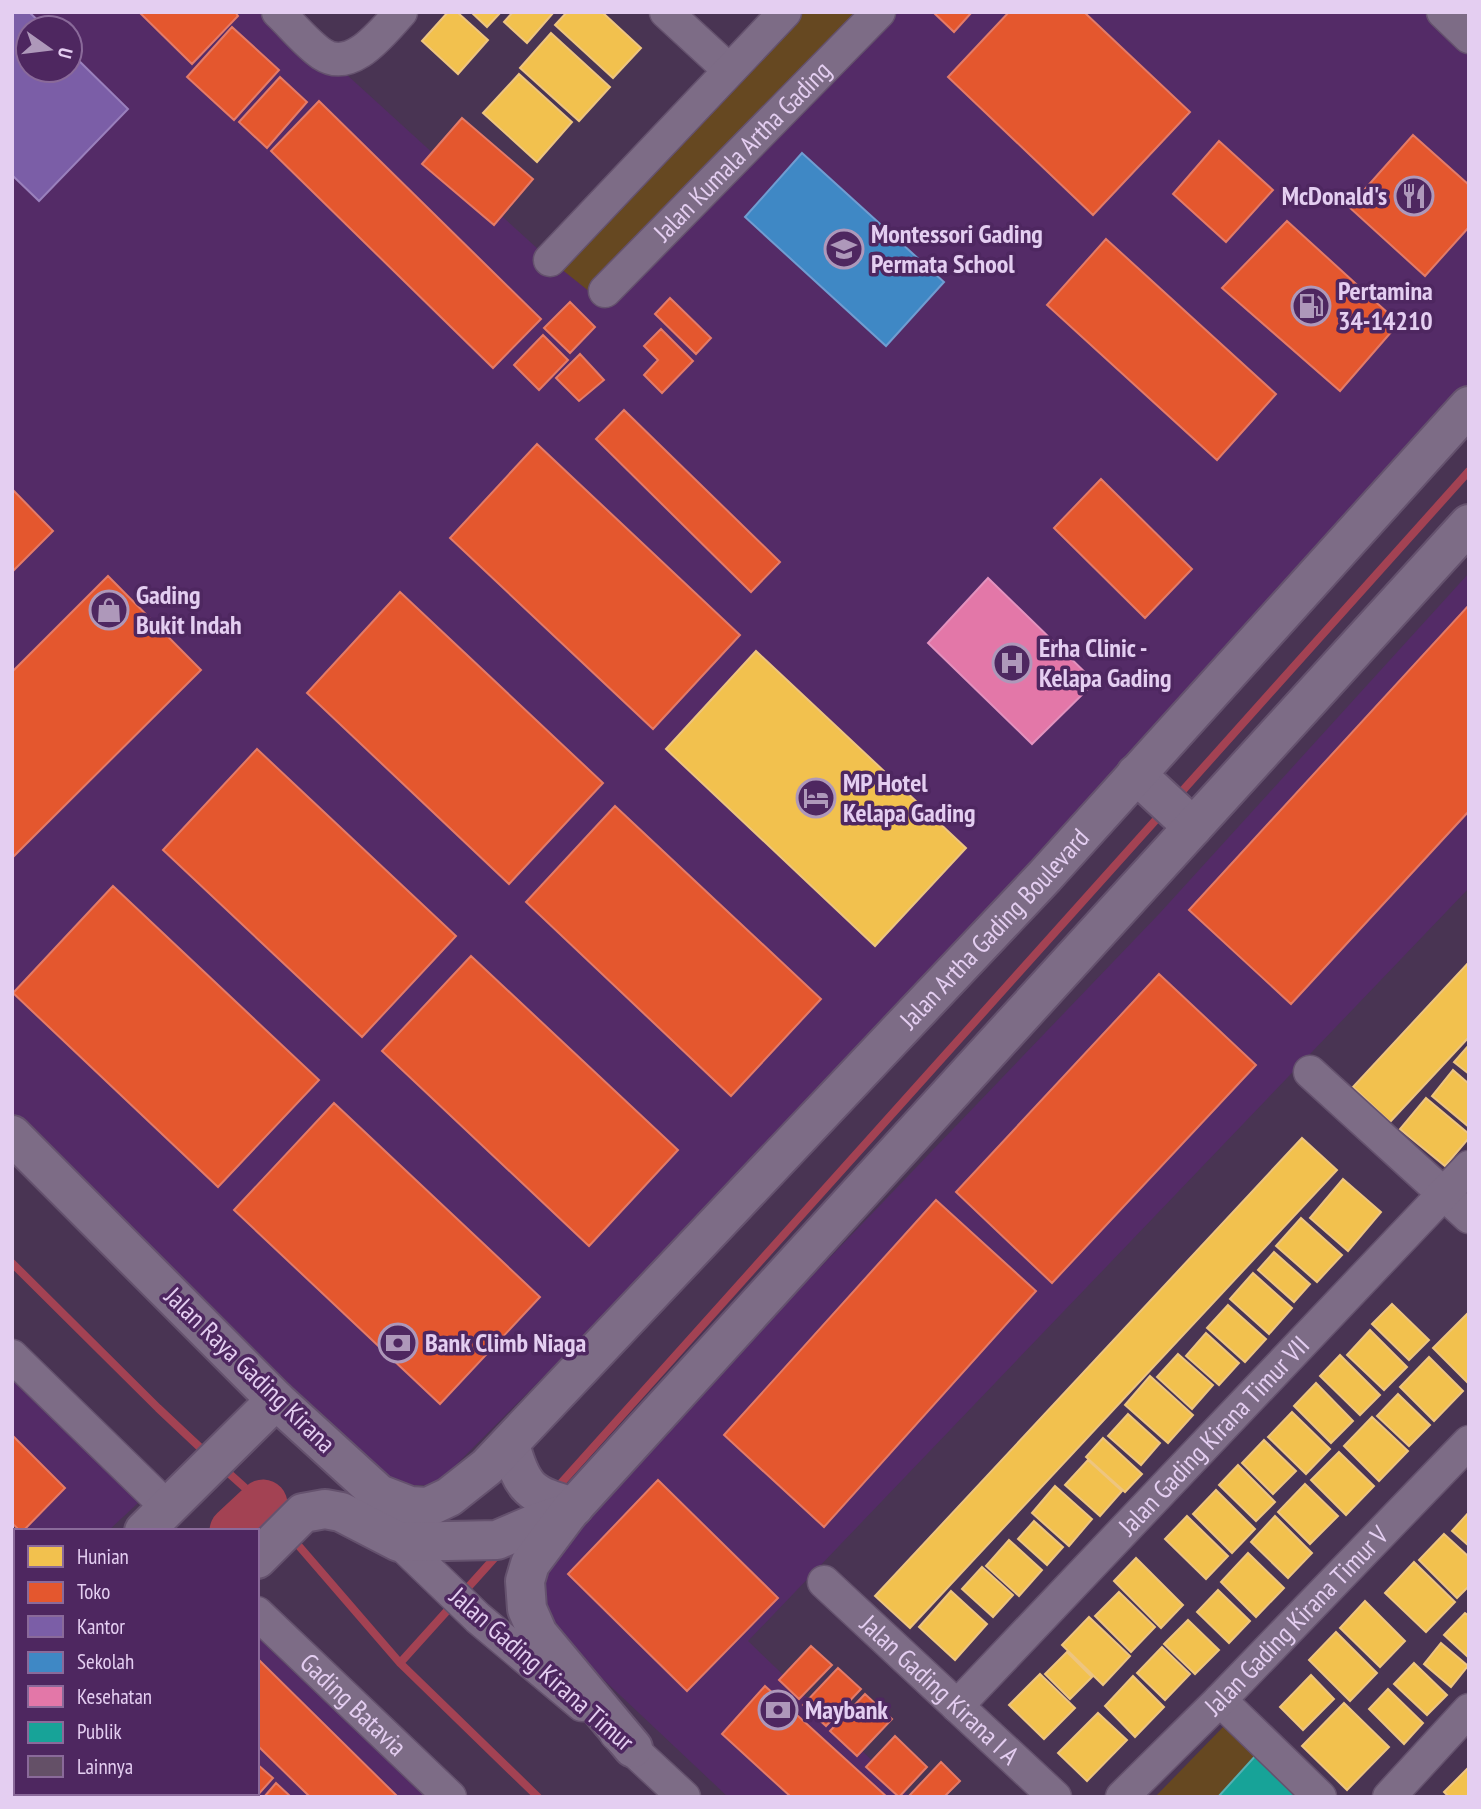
<svg xmlns="http://www.w3.org/2000/svg" width="1481" height="1809" viewBox="0 0 1481 1809" font-family="'PT Sans Narrow',sans-serif">
	<style>
		.built { fill: #542b67; fill-rule: evenodd }
		.green { fill: #664821 }
		.homes { fill: #f2c14e; stroke: #eec57f; stroke-width: 2 }
		.shops { fill: #e4572e; stroke: #e47b68; stroke-width: 2 }
		.offices { fill: #7b5ea7; stroke: #9a80bd; stroke-width: 2 }
		.schools { fill: #3f88c5; stroke: #709dd2; stroke-width: 2 }
		.health { fill: #e377a8; stroke: #e391be; stroke-width: 2 }
		.public { fill: #17a398; stroke: #54b0b3; stroke-width: 2 }
		.lines { fill: none; stroke-linecap: round; stroke-linejoin: round }
		.stream { stroke: #a34253; stroke-width: 8 }
		.river { stroke: #a34253; stroke-width: 49 }
		.building { fill: #645067; stroke: #8d778f; stroke-width: 2 }
		.minor-casing { stroke: #65526e; stroke-width: 35 }
		.tertiary-casing { stroke: #65526e; stroke-width: 42 }
		.secondary-casing { stroke: #65526e; stroke-width: 42 }
		.minor { stroke: #7d6c86; stroke-width: 32 }
		.tertiary { stroke: #7d6c86; stroke-width: 38 }
		.secondary { stroke: #7d6c86; stroke-width: 38 }
		.labels { text-anchor: middle; stroke-width: 7; stroke-linejoin: round; paint-order: stroke }
		.street-label { font-size: 26px; fill: #e4cef1; stroke: #4e2760 }
		.poi-label { font-size: 26px; font-weight: bold; fill: #e4cef1; stroke: #4e2760; text-anchor: start }
	</style>
	<rect width="100%" height="100%" fill="#493453"/>
	<!-- built -->
	<path class="built" d="M12 12H278L550 260 882 12H1443L1469 37V407L1097 820 436 1485H409L372 1472 12 1113ZM28 28H70V70H28Z
		M1469 573V888L748 1641 910 1797H728L552 1631 539 1561 1159 914Z
		M12 1350 153 1489 108 1531H24L12 1520Z
		M257 1603 459 1797H160L156 1793H257Z"/>
	<!-- green -->
	<path class="green" d="M785 12H882L605 304 550 260Z
		M1225 1725 1298 1797H1155Z"/>
	<!-- homes -->
	<path class="homes" d="M448 12H457L488 40 458 74 422 41Z
		M471 12H501L487 27Z
		M513 12H554L527 43 504 22Z
		M567 12H602L641 48 613 78 555 25Z
		M551 33 610 87 579 121 520 68Z
		M519 74 572 122 537 162 483 113Z
		M756 651 966 848 875 946 666 749Z
		M1469 962V1037L1390 1122 1353 1087Z
		M1469 1045V1074L1454 1062Z
		M1453 1070 1469 1084V1127L1432 1096Z
		M1426 1098 1469 1134V1138L1445 1166 1400 1129Z
		M1302 1138 1337 1170 910 1628 875 1596Z
		M1343 1179 1381 1212 1348 1251 1310 1218Z
		M1301 1218 1342 1255 1317 1282 1276 1246Z
		M1274 1252 1310 1284 1294 1302 1258 1270Z
		M1253 1273 1292 1308 1269 1334 1230 1299Z
		M1392 1304 1429 1340 1409 1360 1372 1324Z
		M1228 1305 1266 1339 1245 1362 1207 1328Z
		M1469 1312V1384L1433 1348Z
		M1370 1330 1407 1367 1384 1390 1347 1355Z
		M1206 1333 1239 1363 1219 1385 1186 1356Z
		M1178 1354 1213 1385 1192 1409 1157 1377Z
		M1340 1355 1380 1395 1360 1415 1320 1376Z
		M1429 1357 1463 1391 1434 1421 1400 1387Z
		M1150 1376 1193 1415 1168 1443 1125 1405Z
		M1316 1383 1353 1421 1331 1443 1294 1406Z
		M1398 1394 1430 1425 1409 1446 1377 1416Z
		M1292 1412 1330 1449 1306 1474 1268 1437Z
		M1128 1414 1160 1443 1141 1465 1108 1436Z
		M1372 1417 1408 1451 1379 1481 1344 1446Z
		M1103 1438 1142 1474 1125 1492 1086 1457Z
		M1264 1440 1296 1471 1273 1494 1242 1463Z
		M1339 1452 1374 1486 1346 1515 1311 1480Z
		M1088 1460 1122 1491 1100 1516 1065 1485Z
		M1238 1465 1275 1502 1256 1521 1219 1485Z
		M1305 1484 1338 1516 1310 1544 1278 1512Z
		M1055 1486 1092 1519 1069 1546 1032 1513Z
		M1216 1490 1255 1529 1232 1553 1193 1514Z
		M1469 1512V1546L1452 1531Z
		M1187 1516 1228 1556 1206 1579 1165 1539Z
		M1275 1516 1312 1553 1288 1578 1251 1542Z
		M1034 1521 1063 1547 1047 1565 1018 1539Z
		M1444 1534 1469 1557V1586L1457 1598 1419 1560Z
		M1009 1540 1042 1570 1019 1596 986 1566Z
		M1248 1553 1284 1588 1256 1617 1221 1582Z
		M1136 1558 1183 1605 1161 1628 1114 1581Z
		M1414 1562 1455 1602 1426 1632 1385 1593Z
		M982 1567 1013 1595 993 1617 962 1589Z
		M1218 1590 1250 1621 1229 1643 1197 1612Z
		M951 1591 987 1624 955 1660 919 1627Z
		M1119 1592 1155 1627 1131 1652 1095 1616Z
		M1365 1601 1405 1641 1380 1667 1340 1628Z
		M1465 1613 1469 1616V1658L1444 1635Z
		M1089 1617 1130 1656 1103 1685 1062 1645Z
		M1188 1620 1219 1650 1195 1674 1164 1644Z
		M1336 1632 1377 1673 1350 1701 1309 1660Z
		M1441 1643 1468 1666 1451 1687 1424 1664Z
		M1162 1647 1190 1674 1165 1700 1137 1673Z
		M1067 1652 1092 1677 1070 1699 1045 1674Z
		M1414 1663 1447 1695 1427 1715 1394 1684Z
		M1040 1674 1075 1708 1044 1739 1009 1705Z
		M1311 1675 1334 1699 1303 1730 1280 1707Z
		M1133 1676 1164 1707 1135 1737 1105 1706Z
		M1388 1689 1423 1723 1404 1744 1369 1709Z
		M1344 1703 1389 1747 1347 1790 1302 1746Z
		M1098 1713 1127 1740 1087 1781 1058 1753Z
		M1469 1767V1797H1449L1444 1792Z"/>
	<!-- shops -->
	<path class="shops" d="M139 12H235L238 16 192 64Z
		M933 12H972L954 32Z
		M1009 12H1084L1190 112 1093 215 948 77Z
		M232 27 279 70 234 120 187 77Z
		M280 77 307 102 267 148 239 122Z
		M319 101 541 319 493 368 271 151Z
		M462 118 533 179 494 225 422 164Z
		M1413 135 1469 185V227L1425 276 1349 207Z
		M1219 141 1273 190 1226 242 1173 194Z
		M1287 221 1399 323 1340 391 1222 288Z
		M1106 239 1276 394 1217 460 1047 305Z
		M670 298 711 338 696 354 655 314Z
		M570 302 595 327 570 353 544 328Z
		M661 329 693 361 662 393 644 375 658 360 644 346Z
		M543 335 568 360 539 390 514 365Z
		M580 354 604 380 579 401 556 378Z
		M624 410 780 562 751 592 596 439Z
		M537 444 740 635 653 729 450 538Z
		M1101 479 1192 569 1145 618 1054 528Z
		M12 489 53 531 12 572Z
		M108 576 201 670 12 858V672Z
		M400 592 603 783 509 884 307 693Z
		M1469 605V811L1291 1004 1189 910Z
		M257 749 456 936 362 1037 163 850Z
		M615 806 821 999 731 1096 526 902Z
		M113 886 319 1080 218 1187 13 993Z
		M471 956 678 1150 589 1246 382 1051Z
		M1159 974 1256 1065 1052 1283 956 1192Z
		M334 1103 540 1297 440 1404 234 1210Z
		M936 1200 1036 1291 824 1527 724 1435Z
		M12 1435 65 1488 23 1531H20L12 1523Z
		M658 1480 778 1598 687 1691 568 1574Z
		M811 1646 832 1665 799 1699 779 1680Z
		M257 1658 398 1797H310L257 1745Z
		M838 1668 861 1689 826 1726 803 1705Z
		M765 1686 887 1797H791L722 1734Z
		M865 1694 892 1719 857 1756 830 1731Z
		M895 1736 927 1767 899 1797 866 1767Z
		M941 1762 960 1781 944 1797H908Z
		M257 1764 273 1778 256 1797H209L212 1793H257Z
		M276 1783 291 1797H264Z"/>
	<!-- offices -->
	<path class="offices" d="M12 12H29L46 28H28V70H70V52L128 109 39 201 12 175Z"/>
	<!-- schools -->
	<path class="schools" d="M802 153 944 282 886 346 745 217Z"/>
	<!-- health -->
	<path class="health" d="M988 578 1095 682 1032 744 928 643Z"/>
	<!-- public -->
	<path class="public" d="M1258 1753 1304 1797H1218Z"/>
	<g class="lines">
		<!-- stream -->
		<path class="stream" d="M1176 798 1469 471
			M12 1263 158 1408 208 1455
			M223 1468 263 1504 279 1523
			M554 1491 1162 813
			M292 1538 400 1663 538 1797
			M463 1593 499 1553
			M400 1663 455 1602"/>
		<!-- river -->
		<path class="river" d="M234 1531 263 1504
			M12 1741 16 1738"/>
	</g>
	<!-- building -->
	<path class="building" d="M81 1793H102L105 1797H77Z"/>
	<g class="lines">
		<defs>
			<g id="minor">
				<path d="M278 12C292 25 306 43 322 54 352 74 383 31 401 12"/>
				<path d="M666 12 729 70"/>
				<path d="M1443 12 1469 37"/>
				<path d="M550 260 785 12"/>
				<path id="s1" d="M605 291 879 12"/>
				<path d="M1310 1072 1469 1217"/>
				<path d="M12 1356 167 1507"/>
				<path d="M399 1542 478 1618 582 1705"/>
				<path id="s2" d="M824 1582 1055 1797"/>
				<path id="s3" d="M257 1613 450 1797"/>
				<path d="M1220 1700 1320 1797"/>
				<path id="s4" d="M957 1706 1469 1167"/>
				<path d="M616 1734 684 1797"/>
				<path d="M171 1793 174 1797"/>
				<path id="s5" d="M1122 1797 1220 1700 1469 1442"/>
				<path d="M1389 1797 1469 1710"/>
			</g>
			<path id="tertiary" d="M12 1135 276 1400"/>
			<g id="secondary">
				<path d="M1136 774 1193 827"/>
				<path d="M510 1444C522 1489 530 1495 574 1507"/>
				<path id="s6" d="M144 1531 276 1400 379 1494 410 1506 428 1507 449 1497 487 1467 1045 876 1469 406"/>
				<path d="M257 1559 303 1513 325 1509 341 1512 399 1542 497 1540 539 1522 569 1512"/>
				<path d="M12 1662 16 1658"/>
				<path d="M633 1748 538 1634 527 1609 525 1581 530 1564 569 1512 1469 524"/>
				<path d="M12 1797 16 1793"/>
			</g>
		</defs>
		<!-- minor casing -->
		<use href="#minor" class="minor-casing"/>
		<!-- tertiary casing -->
		<use href="#tertiary" class="tertiary-casing"/>
		<!-- secondary casing -->
		<use href="#secondary" class="secondary-casing"/>
		<!-- minor -->
		<use href="#minor" class="minor"/>
		<!-- tertiary -->
		<use href="#tertiary" class="tertiary"/>
		<!-- secondary -->
		<use href="#secondary" class="secondary"/>
	</g>
	<!-- icons -->
	<defs>
		<symbol id="restaurant-ring" viewBox="-11 -11 22 22"><circle r="9.5" fill="#4e2760" stroke="#ae98ba" stroke-width="1.5"/><path d="M-5-6h1v4h1v-4h1v4h1v-4h1v5L-1.5 .5V6h-2V.5L-5-1ZM5-6V6H3V1.5H1.5Q1.5-4 5-6Z" fill="#ae98ba"/></symbol>
		<symbol id="school-ring" viewBox="-11 -11 22 22"><circle r="9.5" fill="#4e2760" stroke="#ae98ba" stroke-width="1.5"/><path d="M0-5L7-2L0 1L-7-2ZM-4 1L0 2.5L4 1V4Q0 6-4 4Z" fill="#ae98ba"/></symbol>
		<symbol id="fuel-ring" viewBox="-11 -11 22 22"><circle r="9.5" fill="#4e2760" stroke="#ae98ba" stroke-width="1.5"/><path d="M-5.5-6h7V0h2V4h1.3V-2.5L3-4.5l.8-.8L6-3V5H2.5V1h-1V6h-7ZM-4.2-4.7v3.2H.2V-4.7Z" fill="#ae98ba"/></symbol>
		<symbol id="shop-ring" viewBox="-11 -11 22 22"><circle r="9.5" fill="#4e2760" stroke="#ae98ba" stroke-width="1.5"/><path d="M-5-2.5h2.3a2.7 3.5 0 0 1 5.4 0H5L5.5 6h-11ZM-1.5-2.5h3a1.5 2.3 0 0 0-3 0Z" fill="#ae98ba"/></symbol>
		<symbol id="hospital-ring" viewBox="-11 -11 22 22"><circle r="9.5" fill="#4e2760" stroke="#ae98ba" stroke-width="1.5"/><path d="M-5-5h3v3.5h4V-5h3V5h-3V1.5h-4V5h-3Z" fill="#ae98ba"/></symbol>
		<symbol id="hotel-ring" viewBox="-11 -11 22 22"><circle r="9.5" fill="#4e2760" stroke="#ae98ba" stroke-width="1.5"/><path d="M-6-4.5h1.5V1H6V5H4.5V3h-9V5H-6ZM-4 0a1.8 1.8 0 1 1 3.6 0ZM.5 0V-2.5h3Q6-2.5 6 0Z" fill="#ae98ba"/></symbol>
		<symbol id="bank-ring" viewBox="-11 -11 22 22"><circle r="9.5" fill="#4e2760" stroke="#ae98ba" stroke-width="1.5"/><path d="M-6-4H6V4H-6ZM0-2.3a2.3 2.3 0 1 0 0 4.6a2.3 2.3 0 1 0 0-4.6Z" fill="#ae98ba"/></symbol>
	</defs>
	<g fill-rule="evenodd">
		<use href="#restaurant-ring" x="1392" y="174" width="44" height="44"/>
		<use href="#school-ring" x="822" y="227" width="44" height="44"/>
		<use href="#fuel-ring" x="1289" y="284" width="44" height="44"/>
		<use href="#shop-ring" x="87" y="588" width="44" height="44"/>
		<use href="#hospital-ring" x="990" y="641" width="44" height="44"/>
		<use href="#hotel-ring" x="794" y="776" width="44" height="44"/>
		<use href="#bank-ring" x="376" y="1321" width="44" height="44"/>
		<use href="#bank-ring" x="756" y="1688" width="44" height="44"/>
	</g>
	<g class="labels">
		<!-- street labels -->
		<g class="street-label">
			<text dy="9" stroke="none"><textPath href="#s1" startOffset="196">Jalan Kumala Artha Gading</textPath></text>
			<text dy="9" stroke="none"><textPath href="#s6" startOffset="1188">Jalan Artha Gading Boulevard</textPath></text>
			<text transform="translate(250 1370) rotate(44)" y="9">Jalan Raya Gading Kirana</text>
			<text dy="9" stroke="none"><textPath href="#s4" startOffset="373">Jalan Gading Kirana Timur VII</textPath></text>
			<text dy="9" stroke="none"><textPath href="#s5" startOffset="248">Jalan Gading Kirana Timur V</textPath></text>
			<text transform="translate(542 1669) rotate(41)" y="9">Jalan Gading Kirana Timur</text>
			<text dy="9" stroke="none"><textPath href="#s2" startOffset="158">Jalan Gading Kirana I A</textPath></text>
			<text dy="9" stroke="none"><textPath href="#s3" startOffset="133">Gading Batavia</textPath></text>
		</g>
		<!-- poi labels -->
		<g class="poi-label">
			<text x="1387" y="205" text-anchor="end">McDonald's</text>
			<text x="871" y="243">Montessori Gading<tspan x="871" dy="30">Permata School</tspan></text>
			<text x="1338" y="300">Pertamina<tspan x="1338" dy="30">34-14210</tspan></text>
			<text x="136" y="604">Gading<tspan x="136" dy="30">Bukit Indah</tspan></text>
			<text x="1039" y="657">Erha Clinic -<tspan x="1039" dy="30">Kelapa Gading</tspan></text>
			<text x="843" y="792">MP Hotel<tspan x="843" dy="30">Kelapa Gading</tspan></text>
			<text x="425" y="1352">Bank Climb Niaga</text>
			<text x="805" y="1719">Maybank</text>
		</g>
	</g>
	<!-- border -->
	<rect width="1481" height="1809" fill="none" stroke="#e4cef1" stroke-width="28"/>
	<!-- legend -->
	<rect x="14" y="1529" width="245" height="266" fill="#4e2760" stroke="#8a6a9a" stroke-width="2"/>
	<rect x="28" y="1546" width="35" height="21" fill="#f2c14e" stroke="#8a6a9a" stroke-width="2"/>
	<text x="77" y="1564" font-size="21" fill="#e4cef1">Hunian</text>
	<rect x="28" y="1582" width="35" height="21" fill="#e4572e" stroke="#8a6a9a" stroke-width="2"/>
	<text x="77" y="1599" font-size="21" fill="#e4cef1">Toko</text>
	<rect x="28" y="1616" width="35" height="21" fill="#7b5ea7" stroke="#8a6a9a" stroke-width="2"/>
	<text x="77" y="1634" font-size="21" fill="#e4cef1">Kantor</text>
	<rect x="28" y="1652" width="35" height="21" fill="#3f88c5" stroke="#8a6a9a" stroke-width="2"/>
	<text x="77" y="1669" font-size="21" fill="#e4cef1">Sekolah</text>
	<rect x="28" y="1686" width="35" height="21" fill="#e377a8" stroke="#8a6a9a" stroke-width="2"/>
	<text x="77" y="1704" font-size="21" fill="#e4cef1">Kesehatan</text>
	<rect x="28" y="1722" width="35" height="21" fill="#17a398" stroke="#8a6a9a" stroke-width="2"/>
	<text x="77" y="1739" font-size="21" fill="#e4cef1">Publik</text>
	<rect x="28" y="1756" width="35" height="21" fill="#645067" stroke="#8a6a9a" stroke-width="2"/>
	<text x="77" y="1774" font-size="21" fill="#e4cef1">Lainnya</text>
	<!-- north arrow -->
	<g transform="translate(49 49) rotate(104)"><circle r="33" fill="#4e2760" stroke="#8a6a9a" stroke-width="2"/>
	<path d="M0-5L12 26L0 18L-12 26Z" fill="#ae98ba"/>
	<text y="-10" font-size="19" font-weight="bold" text-anchor="middle" fill="#e4cef1">U</text>
	</g>
</svg>
